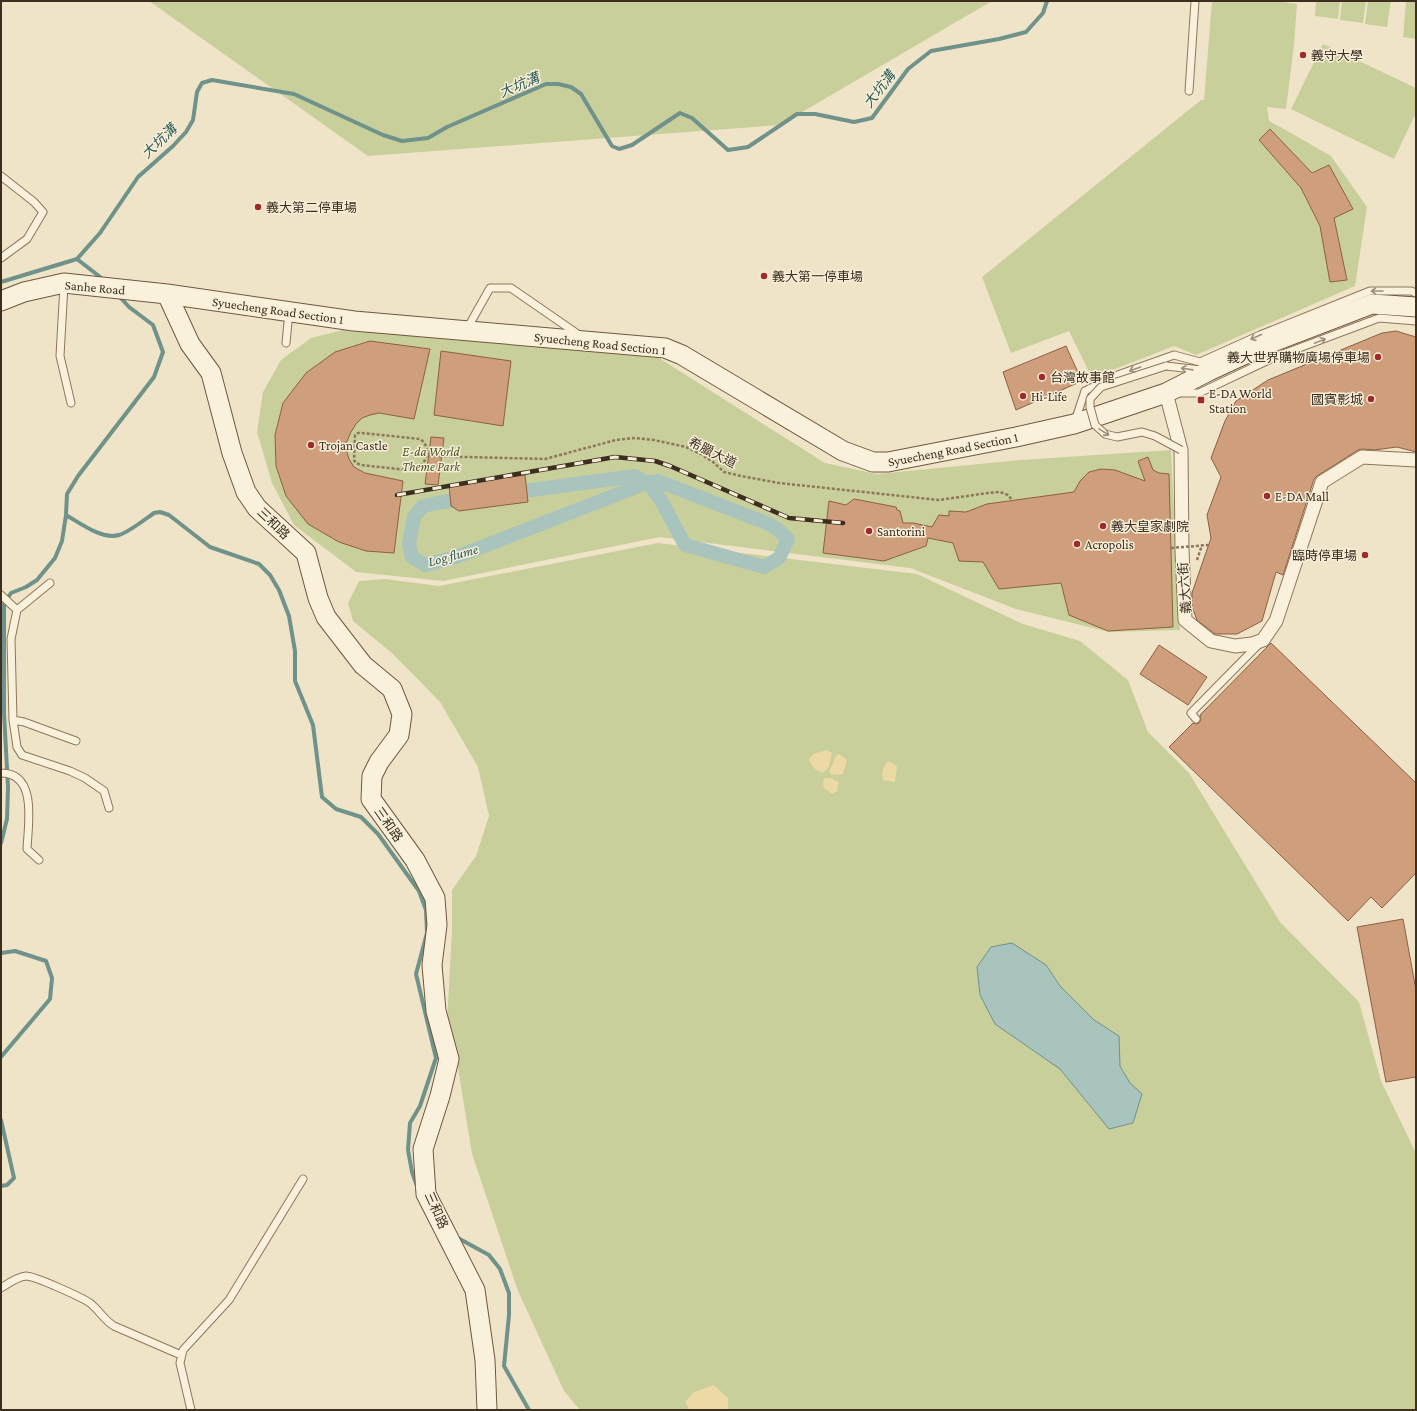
<svg xmlns="http://www.w3.org/2000/svg" width="1417" height="1411" viewBox="0 0 1417 1411" font-family="'Crimson Pro','Noto Sans TC',serif">
	<style>
		.green { fill: #c9cf9b }
		.sand { fill: #ecd9a5 }
		.water { fill: #a9c4bc; stroke: #6f938a }
		.lines { fill: none; stroke-linecap: round; stroke-linejoin: round }
		.stream { stroke: #6f938a; stroke-width: 4 }
		.canal { stroke: #a9c4bc; stroke-width: 14 }
		.building { fill: #cf9f7d; stroke: #8d5f41 }
		.lane-casing { stroke: #8d765c; stroke-width: 9 }
		.street-casing { stroke: #8d765c; stroke-width: 15 }
		.secondary-casing { stroke: #6f573f; stroke-width: 21 }
		.path { stroke: #8d765c; stroke-width: 2.5; stroke-dasharray: 3 2; stroke-linecap: butt }
		.lane { stroke: #faf1dc; stroke-width: 7 }
		.street { stroke: #faf1dc; stroke-width: 13 }
		.secondary { stroke: #faf1dc; stroke-width: 19 }
		.rail-casing { stroke: #3d2e20; stroke-width: 4.5 }
		.rail { stroke: #f7eed8; stroke-width: 3; stroke-dasharray: 9; stroke-linecap: butt }
		.lane-bridge-casing { stroke: #8d765c; stroke-width: 9; stroke-linecap: butt }
		.path-bridge { stroke: #8d765c; stroke-width: 2.5; stroke-dasharray: 3 2; stroke-linecap: butt }
		.lane-bridge { stroke: #faf1dc; stroke-width: 7 }
		.oneway { stroke: #9c907e }
		.poi-dot { fill: #9e2a2b; stroke: #f7eed8; stroke-width: 1.5 }
		.labels { text-anchor: middle; stroke-width: 3; stroke-linejoin: round; paint-order: stroke }
		.poi-label { font-size: 13px; fill: #3d2e20; stroke: #f7eed8; text-anchor: start }
		.street-label { font-size: 13px; fill: #3d2e20; stroke: #f7eed8 }
		.park-label { font-size: 13px; font-style: italic; fill: #4d5a26; stroke: #f7eed8 }
		.water-label { font-size: 14px; font-style: italic; fill: #2f5d5a; stroke: #f7eed8 }
	</style>
	<rect width="100%" height="100%" fill="#f0e4c8"/>
	<!-- green -->
	<path class="green" d="M149 1H992L780 125 368 156Z
		M1212 1H1275L1297 4 1294 45 1286 109 1267 107 1269 121 1284 129 1331 156 1367 207 1355 286 1196 355 1174 346 1092 378 1069 331 1011 353 982 277 1201 100H1204Z
		M1316 1H1340L1338 19 1315 16Z
		M1342 1H1366L1363 23 1340 20Z
		M1368 1H1391L1387 27 1365 24Z
		M1406 1H1416V39L1403 37Z
		M1323 44 1416 88V113L1394 159 1291 109Z
		M347 329 659 358 825 463 877 474 1021 460 1171 450 1180 630 1109 632 1016 609 910 568 660 537 443 581 356 572 294 525 272 483 257 432 263 392 281 360 311 338Z
		M658 543 917 574 1023 624 1080 641 1128 680 1148 732 1189 773 1280 922 1359 1002 1381 1081 1416 1153V1410H580L564 1391 518 1291 472 1154 456 1056 447 1023 452 929V890L476 856 489 816 478 767 440 702 393 654 353 621 348 603 359 581 385 579 439 586Z"/>
	<!-- sand -->
	<path class="sand" d="M827 750 832 753 829 767 823 773C816 771 811 766 809 759L813 754Z
		M839 754 847 760 843 774 832 775 829 772 836 756Z
		M888 761 897 766 895 782 883 780C881 772 883 767 888 761Z
		M824 778H830L839 782 837 791 832 794 824 788 823 783Z
		M714 1385 728 1398V1410H690L685 1402 694 1392Z"/>
	<!-- water -->
	<path class="water" d="M1012 943 1046 965 1060 986 1094 1020 1119 1036 1120 1066 1130 1083 1142 1094 1133 1123 1109 1129 1060 1069 995 1024 980 995 977 967 991 947Z"/>
	<g class="lines">
		<!-- stream -->
		<path class="stream" d="M77 259 104 280
			M1 282 77 259 100 233 138 177 173 146 186 132 193 120 197 92 202 83 212 80 294 94 383 135 402 141 428 138 447 127 546 84H558L571 87 581 94 612 146 619 149 632 145 680 113 692 118 728 150 748 147 797 114H815L854 122 872 118 908 69 931 51 999 39 1026 32 1043 13 1047 1
			M66 515C80 523 102 540 119 535 129 532 144 520 154 513L160 512 169 515 210 547 259 564 270 575 279 590 289 616 295 651V681L313 725 322 797 336 809 361 817 378 834 419 891 426 910 427 933 416 974 436 1058 420 1106 410 1123 408 1150 412 1172 417 1186
			M1 843 7 819 8 787 4 713V604L11 593 26 587 37 580 55 558 62 541 66 515 67 494 78 476 154 377 163 352 153 325 129 307 118 295
			M1 953 15 951 46 961 52 978 50 999 1 1057
			M1 1120 14 1178 7 1185 1 1186
			M456 1237 489 1255 500 1269 509 1293V1315L504 1366 529 1410"/>
		<!-- canal -->
		<path class="canal" d="M509 493 635 476 651 486
			M469 498 437 503 423 506 414 517 409 544 412 557 425 565 456 557 649 482 658 481 769 524 777 529 788 539 779 558 764 567 685 545 662 502 651 486"/>
	</g>
	<!-- building -->
	<path class="building" d="M1270 129 1312 173 1329 165 1353 209 1334 218 1347 280 1330 282 1320 226 1301 188 1259 140Z
		M1396 331 1416 337V452L1397 447 1374 450 1362 449 1358 450 1317 476 1314 479 1283 575 1276 572 1262 621 1237 634H1215L1197 620 1192 607V593L1211 538 1207 515 1221 477 1211 458 1225 421 1236 401 1268 380 1382 333Z
		M370 341 430 349 414 419 379 413 370 415 362 418 356 424 351 432 347 441 346 449 349 459 354 467 365 473 403 481 394 553 366 551 339 542 308 524 286 496 276 466 275 435 283 403 306 373 335 352Z
		M1066 346 1082 381 1016 410 1003 372Z
		M441 351 511 361 503 426 434 415Z
		M431 437 444 438 438 485 425 484Z
		M1148 457 1153 470 1159 473 1169 474 1173 627 1108 631 1069 615 1061 583 999 589 983 562 959 561 953 543 928 538 926 546 884 561 823 553 829 501 846 505 854 499 896 507 897 510 900 511 903 523H913L932 527 939 515 949 516V511L966 512 987 504 1074 492 1080 481 1089 472 1101 469 1115 470 1145 481 1138 461Z
		M525 475 528 502 459 511 451 506 449 485Z
		M1271 643 1416 783V873L1382 908 1371 897 1348 921 1169 747 1193 723 1196 724 1199 723 1201 719 1200 715Z
		M1159 645 1207 677 1188 705 1140 674Z
		M1403 919 1416 990V1077L1386 1082 1357 927Z"/>
	<g class="lines">
		<defs>
			<path id="lane" d="M1189 91 1195 1
				M1 176 34 202 43 212 27 239 1 258
				M64 285 60 356 71 403
				M467 329 490 288H511L579 335
				M286 343 289 312
				M1166 366 1201 370
				M1178 393H1199L1275 357 1379 318 1416 321
				M1075 421 1085 391 1112 377 1174 355 1200 362 1260 335 1370 291H1411L1416 293
				M1 595 17 610 11 639 13 720 17 747 22 755 70 771 85 778 104 791 109 808
				M17 610 50 583
				M1196 719 1191 713 1259 644
				M13 720 24 722 76 741
				M1 773C38 773 28 825 27 849L39 860
				M1 1288C9 1283 17 1277 26 1276 35 1276 81 1297 90 1303 99 1310 104 1320 114 1326L181 1355
				M191 1410 180 1363 183 1350 229 1300 303 1179"/>
			<path id="street" d="M1166 393 1181 450 1182 550 1185 620 1211 641 1235 646 1252 644 1263 640 1276 621 1322 482 1362 457 1416 460"/>
			<path id="secondary" d="M167 294 190 344 211 373 232 453 246 492 257 508 306 553 318 598 326 617 363 665 392 689 402 714 399 735 379 762 372 776 371 799 415 860 435 898 437 925 432 965 436 1011 449 1059 440 1096 423 1149 426 1194 475 1290 485 1360 487 1410
				M1 301 24 292 64 283 167 294 354 321 665 348 682 355 843 451 873 462H888L1016 437 1074 424 1166 393 1209 371 1265 345 1372 304 1416 307"/>
		</defs>
		<!-- lane casing -->
		<use href="#lane" class="lane-casing"/>
		<!-- street casing -->
		<use href="#street" class="street-casing"/>
		<!-- secondary casing -->
		<use href="#secondary" class="secondary-casing"/>
		<!-- path -->
		<path class="path" d="M426 456C428 449 426 443 420 439L362 433H358L355 435 354 460 356 463 361 465 407 470C417 470 424 466 426 456L545 459 616 440 635 438 654 440 686 447 701 454 713 462 724 472 741 476 779 483 939 500 988 493 1000 492 1008 495 1013 501
			M1197 560 1202 545"/>
		<!-- lane -->
		<use href="#lane" class="lane"/>
		<!-- street -->
		<use href="#street" class="street"/>
		<!-- secondary -->
		<use href="#secondary" class="secondary"/>
		<defs>
			<path id="rail" d="M397 495 615 457 655 461 670 466 789 518 843 523"/>
		</defs>
		<!-- rail casing -->
		<use href="#rail" class="rail-casing"/>
		<!-- rail -->
		<use href="#rail" class="rail"/>
		<defs>
			<path id="lane-bridge" d="M1166 366 1101 387 1090 399V407L1095 425 1105 434 1117 437 1142 432 1155 436 1181 450"/>
		</defs>
		<!-- lane-bridge casing -->
		<use href="#lane-bridge" class="lane-bridge-casing"/>
		<!-- path-bridge -->
		<path class="path-bridge" d="M1171 548 1208 545"/>
		<!-- lane-bridge -->
		<use href="#lane-bridge" class="lane-bridge"/>
	</g>
	<!-- one-way arrows -->
	<defs><path id="oneway-shaft" d="M-6 0H5M1.5-3L5.5 0L1.5 3" fill="none" stroke-width="1.6" stroke-linecap="round" stroke-linejoin="round"/></defs>
	<g class="oneway">
		<use href="#oneway-shaft" transform="translate(1377 291) rotate(180)"/>
		<use href="#oneway-shaft" transform="translate(1256 337) rotate(156)"/>
		<use href="#oneway-shaft" transform="translate(1320 341) rotate(-21)"/>
		<use href="#oneway-shaft" transform="translate(1135 369) rotate(160)"/>
		<use href="#oneway-shaft" transform="translate(1187 369) rotate(-172)"/>
		<use href="#oneway-shaft" transform="translate(1104 432) rotate(32)"/>
	</g>
	<!-- markers -->
	<g class="poi-dot">
		<circle cx="1303" cy="55" r="4"/>
		<circle cx="258" cy="207" r="4"/>
		<circle cx="764" cy="276" r="4"/>
		<circle cx="1378" cy="357" r="4"/>
		<circle cx="1042" cy="377" r="4"/>
		<circle cx="1023" cy="396" r="4"/>
		<circle cx="1371" cy="399" r="4"/>
		<rect x="1197" y="396" width="8" height="8" rx="2"/>
		<circle cx="311" cy="445" r="4"/>
		<circle cx="1267" cy="496" r="4"/>
		<circle cx="1103" cy="526" r="4"/>
		<circle cx="869" cy="531" r="4"/>
		<circle cx="1077" cy="544" r="4"/>
		<circle cx="1365" cy="555" r="4"/>
	</g>
	<g class="labels">
		<!-- poi labels -->
		<g class="poi-label">
			<text x="1311" y="60">義守大學</text>
			<text x="266" y="212">義大第二停車場</text>
			<text x="772" y="281">義大第一停車場</text>
			<text x="1370" y="362" text-anchor="end">義大世界購物廣場停車場</text>
			<text x="1050" y="382">台灣故事館</text>
			<text x="1209" y="398">E-DA World<tspan x="1209" dy="15">Station</tspan></text>
			<text x="1031" y="401">Hi-Life</text>
			<text x="1363" y="404" text-anchor="end">國賓影城</text>
			<text x="319" y="450">Trojan Castle</text>
			<text x="1275" y="501">E-DA Mall</text>
			<text x="1111" y="531">義大皇家劇院</text>
			<text x="877" y="536">Santorini</text>
			<text x="1085" y="549">Acropolis</text>
			<text x="1357" y="560" text-anchor="end">臨時停車場</text>
		</g>
		<!-- street labels -->
		<g class="street-label">
			<text transform="translate(95 287) rotate(5)" y="5">Sanhe Road</text>
			<text transform="translate(278 310) rotate(8)" y="5">Syuecheng Road Section 1</text>
			<text transform="translate(600 343) rotate(6)" y="5">Syuecheng Road Section 1</text>
			<text transform="translate(953 449) rotate(-11)" y="5">Syuecheng Road Section 1</text>
			<text transform="translate(713 452) rotate(27)" y="5">希臘大道</text>
			<text transform="translate(274 523) rotate(44)" y="5">三和路</text>
			<text transform="translate(1184 588) rotate(-94)" y="5">義大六街</text>
			<text transform="translate(389 824) rotate(55)" y="5">三和路</text>
			<text transform="translate(437 1210) rotate(66)" y="5">三和路</text>
		</g>
		<!-- park labels -->
		<g class="park-label">
			<text x="431" y="456">E-da World<tspan x="431" dy="15">Theme Park</tspan></text>
		</g>
		<!-- water labels -->
		<g class="water-label">
			<text transform="translate(519 85) rotate(-23)" y="5">大坑溝</text>
			<text transform="translate(879 89) rotate(-52)" y="5">大坑溝</text>
			<text transform="translate(159 141) rotate(-44)" y="5">大坑溝</text>
			<text transform="translate(453 555) rotate(-15)" y="5">Log flume</text>
		</g>
	</g>
	<!-- border -->
	<rect width="1417" height="1411" fill="none" stroke="#3d2e20" stroke-width="4"/>
</svg>
